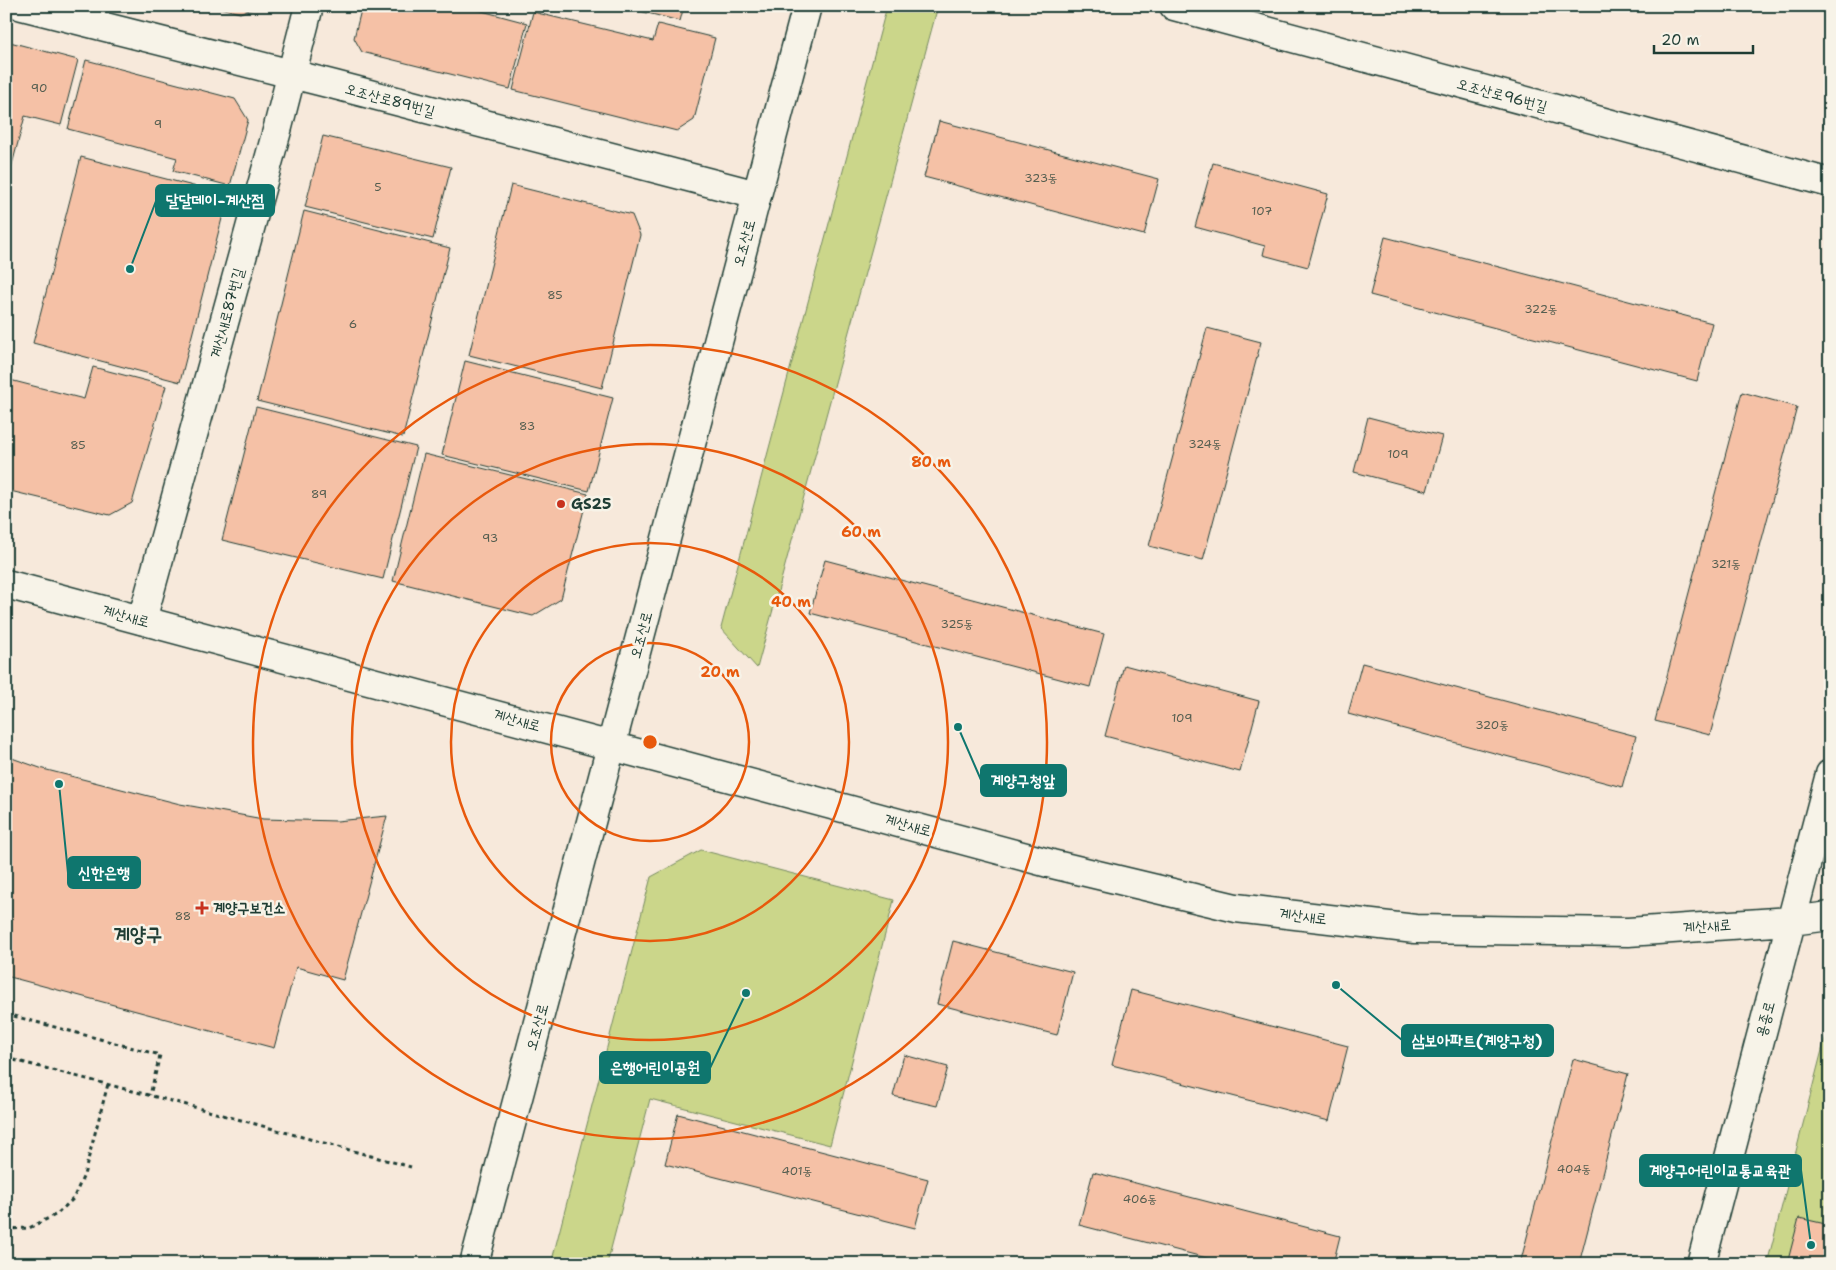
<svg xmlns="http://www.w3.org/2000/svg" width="1836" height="1270" viewBox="0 0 1836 1270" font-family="'Shantell Sans','Poor Story',sans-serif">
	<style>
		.green { fill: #cbd68a; stroke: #758a5f }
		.building { fill: #f5c1a6; stroke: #1f3d34 }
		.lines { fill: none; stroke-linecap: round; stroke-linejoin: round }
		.street-casing { stroke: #1f3d34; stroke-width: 31 }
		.secondary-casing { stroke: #1f3d34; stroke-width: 31 }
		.path { stroke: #1f3d34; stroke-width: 3; stroke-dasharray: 4 4; stroke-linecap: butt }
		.street { stroke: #f7f3e8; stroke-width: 28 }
		.secondary { stroke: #f7f3e8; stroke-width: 28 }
		.ring { fill: none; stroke: #e8590c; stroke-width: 2.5 }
		.poi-dot { fill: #c8321e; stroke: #f7f3e8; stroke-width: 2 }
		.labels { text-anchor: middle; stroke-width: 5; stroke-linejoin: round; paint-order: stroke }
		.number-label { font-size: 12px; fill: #545e50 }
		.street-label { font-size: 15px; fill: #1f3d34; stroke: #f7f3e8 }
		.poi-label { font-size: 15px; font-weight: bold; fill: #1f3d34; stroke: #f7f3e8; text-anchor: start }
		.district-label { font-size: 20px; font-weight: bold; fill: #1f3d34; stroke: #f7f3e8 }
		.centre { fill: #e8590c; stroke: #f7f3e8; stroke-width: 2.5 }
		.ring-label { font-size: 15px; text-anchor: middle; font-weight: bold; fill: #e8590c; stroke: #f7f3e8; stroke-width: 5; stroke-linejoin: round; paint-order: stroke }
		.leader { fill: none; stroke: #0f766e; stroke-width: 2 }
		.callout-dot { fill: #0f766e; stroke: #f7f3e8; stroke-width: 2 }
		.callout { fill: #0f766e; stroke: #0f766e; stroke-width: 2 }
		.callout-label { font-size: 16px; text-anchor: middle; font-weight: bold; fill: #fff }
	</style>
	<rect width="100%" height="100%" fill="#f7e9db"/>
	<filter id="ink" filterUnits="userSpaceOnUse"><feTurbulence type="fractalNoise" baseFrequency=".02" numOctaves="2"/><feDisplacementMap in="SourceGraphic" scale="10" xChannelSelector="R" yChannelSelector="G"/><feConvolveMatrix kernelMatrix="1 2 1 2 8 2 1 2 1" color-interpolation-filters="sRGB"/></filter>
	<g filter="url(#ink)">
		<!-- green -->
		<path class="green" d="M887 6H938L757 668 721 628Z
			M701 850 894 900 830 1145 650 1099 607 1264H551L651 877Z
			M1830 1019V1264H1767Z"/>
		<!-- building -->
		<path class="building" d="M212 6H260L240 13Z
			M362 6H463L527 23 510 89 362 52 354 38Z
			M619 6H684L680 21Z
			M533 12 653 41 658 24 715 38 694 120 677 131 513 90Z
			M6 41 78 60 61 125 25 116 6 187Z
			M86 60 235 99 248 120 230 186 173 171 177 158 68 129Z
			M1830 100V128L1823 126Z
			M939 121 1159 179 1144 235 924 177Z
			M323 136 451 167 433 239 305 207Z
			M81 157 228 195 180 382 33 343Z
			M1213 163 1328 194 1308 267 1263 255 1265 246 1195 227Z
			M511 185 632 215 640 235 602 388 469 355Z
			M304 211 450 248 403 437 257 401Z
			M1385 237 1712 323 1697 381 1370 295Z
			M1207 328 1261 342 1203 560 1149 546Z
			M465 361 613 398 589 491 442 455Z
			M93 367 166 386 132 503 110 515 6 490V379L84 399Z
			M1742 392 1797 407 1710 735 1655 721Z
			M256 407 416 447 383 579 222 540Z
			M1368 417 1442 436 1427 491 1354 472Z
			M424 454 588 494 561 599 533 616 393 581Z
			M825 560 1104 634 1090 687 810 613Z
			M1362 663 1636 736 1622 787 1348 714Z
			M1124 665 1259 701 1240 772 1105 736Z
			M6 756 43 769 180 804 263 819 337 821 387 816 343 980 296 967 274 1048 6 976Z
			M953 941 1073 972 1057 1035 937 1004Z
			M1131 990 1348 1046 1329 1121 1112 1065Z
			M904 1055 948 1067 937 1106 893 1096Z
			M1573 1059 1628 1074 1579 1264H1520Z
			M678 1114 928 1179 915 1228 665 1164Z
			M1093 1172 1340 1236 1333 1264H1230L1079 1225Z
			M1799 1218 1830 1225V1264H1787Z"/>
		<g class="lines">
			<defs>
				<path id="street" d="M22 6 335 85 757 195
					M1174 6 1830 183
					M142 620 278 127 309 6"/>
				<path id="secondary" d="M6 584 1052 864 1236 908 1415 929 1628 932 1791 921 1830 916
					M474 1264 807 6
					M1701 1264 1830 774"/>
			</defs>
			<!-- street casing -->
			<use href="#street" class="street-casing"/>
			<!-- secondary casing -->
			<use href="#secondary" class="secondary-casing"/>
			<!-- path -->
			<path class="path" d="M6 1014 160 1055 150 1095
				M6 1058 183 1104 411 1167
				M6 1229 29 1228 57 1214 73 1199 84 1175 108 1084"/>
			<!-- street -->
			<use href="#street" class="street"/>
			<!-- secondary -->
			<use href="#secondary" class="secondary"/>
		</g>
	</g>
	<!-- distance rings -->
	<g class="ring">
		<circle cx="650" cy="742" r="99"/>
		<circle cx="650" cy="742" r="199"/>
		<circle cx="650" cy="742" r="298"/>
		<circle cx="650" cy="742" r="397"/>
	</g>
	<!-- markers -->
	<g class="poi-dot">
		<circle cx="561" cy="504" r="5"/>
		<path d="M199.5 900.5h5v5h5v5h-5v5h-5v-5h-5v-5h5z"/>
	</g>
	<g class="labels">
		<!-- number labels -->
		<g class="number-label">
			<text x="39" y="92">90</text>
			<text x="158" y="128">9</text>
			<text x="1041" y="182">323동</text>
			<text x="378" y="191">5</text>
			<text x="1262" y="215">107</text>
			<text x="555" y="299">85</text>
			<text x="1541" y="313">322동</text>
			<text x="353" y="328">6</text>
			<text x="527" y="430">83</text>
			<text x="1205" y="448">324동</text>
			<text x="78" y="449">85</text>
			<text x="1398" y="458">109</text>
			<text x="319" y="498">89</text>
			<text x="490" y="542">93</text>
			<text x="1726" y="568">321동</text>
			<text x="957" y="628">325동</text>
			<text x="1182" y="722">109</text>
			<text x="1492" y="729">320동</text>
			<text x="183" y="920">88</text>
			<text x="1574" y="1173">404동</text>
			<text x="797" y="1175">401동</text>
			<text x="1140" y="1203">406동</text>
		</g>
		<!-- street labels -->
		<g class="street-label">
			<text transform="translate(1502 95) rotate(15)" y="5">오조산로96번길</text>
			<text transform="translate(390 100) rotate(15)" y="5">오조산로89번길</text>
			<text transform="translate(744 243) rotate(-75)" y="5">오조산로</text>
			<text transform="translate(227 313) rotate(-75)" y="5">계산새로87번길</text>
			<text transform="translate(126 616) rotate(15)" y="5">계산새로</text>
			<text transform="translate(641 635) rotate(-75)" y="5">오조산로</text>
			<text transform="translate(517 720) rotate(15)" y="5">계산새로</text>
			<text transform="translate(908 825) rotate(15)" y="5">계산새로</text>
			<text transform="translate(1303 916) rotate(7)" y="5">계산새로</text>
			<text transform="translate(1707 926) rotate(-4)" y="5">계산새로</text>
			<text transform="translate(1765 1019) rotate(-75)" y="5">용종로</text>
			<text transform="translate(537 1027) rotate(-75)" y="5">오조산로</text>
		</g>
		<!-- poi labels -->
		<g class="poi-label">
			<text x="571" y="509">GS25</text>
			<text x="213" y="913">계양구보건소</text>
		</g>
		<!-- district labels -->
		<g class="district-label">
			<text x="138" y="941">계양구</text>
		</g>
	</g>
	<circle cx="650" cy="742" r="8" class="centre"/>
	<g class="ring-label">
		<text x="931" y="467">80 m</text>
		<text x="861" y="537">60 m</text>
		<text x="791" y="607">40 m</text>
		<text x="720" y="677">20 m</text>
	</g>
	<!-- callouts -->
	<path class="leader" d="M130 269L156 201M958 727L981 780M59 784L68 873M1336 985L1402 1040M746 993L710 1068M1811 1245L1801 1170"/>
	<g class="callout-dot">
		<circle cx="130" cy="269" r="5"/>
		<circle cx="958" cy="727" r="5"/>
		<circle cx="59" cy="784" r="5"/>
		<circle cx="1336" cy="985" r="5"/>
		<circle cx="746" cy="993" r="5"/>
		<circle cx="1811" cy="1245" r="5"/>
	</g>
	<g class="callout">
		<rect x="156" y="185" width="118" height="31" rx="5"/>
		<rect x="981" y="765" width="85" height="31" rx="5"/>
		<rect x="68" y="857" width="72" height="31" rx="5"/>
		<rect x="1402" y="1025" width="151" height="31" rx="5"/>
		<rect x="600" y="1052" width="110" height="31" rx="5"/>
		<rect x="1640" y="1155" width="161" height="31" rx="5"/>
	</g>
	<g class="callout-label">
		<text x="215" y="206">달달데이-계산점</text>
		<text x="1023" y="786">계양구청앞</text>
		<text x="104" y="878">신한은행</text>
		<text x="1477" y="1046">삼보아파트(계양구청)</text>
		<text x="655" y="1073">은행어린이공원</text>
		<text x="1720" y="1176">계양구어린이교통교육관</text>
	</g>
	<!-- margin -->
	<rect width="1836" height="1270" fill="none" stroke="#f7f3e8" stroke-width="25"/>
	<rect x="12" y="12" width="1811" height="1245" fill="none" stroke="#1f3d34" stroke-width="2" filter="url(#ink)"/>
	<!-- scale -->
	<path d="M1654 45v8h99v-8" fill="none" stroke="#1f3d34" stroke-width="2.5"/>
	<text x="1661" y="45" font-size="15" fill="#1f3d34" stroke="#f7f3e8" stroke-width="4" paint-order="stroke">20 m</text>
</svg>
